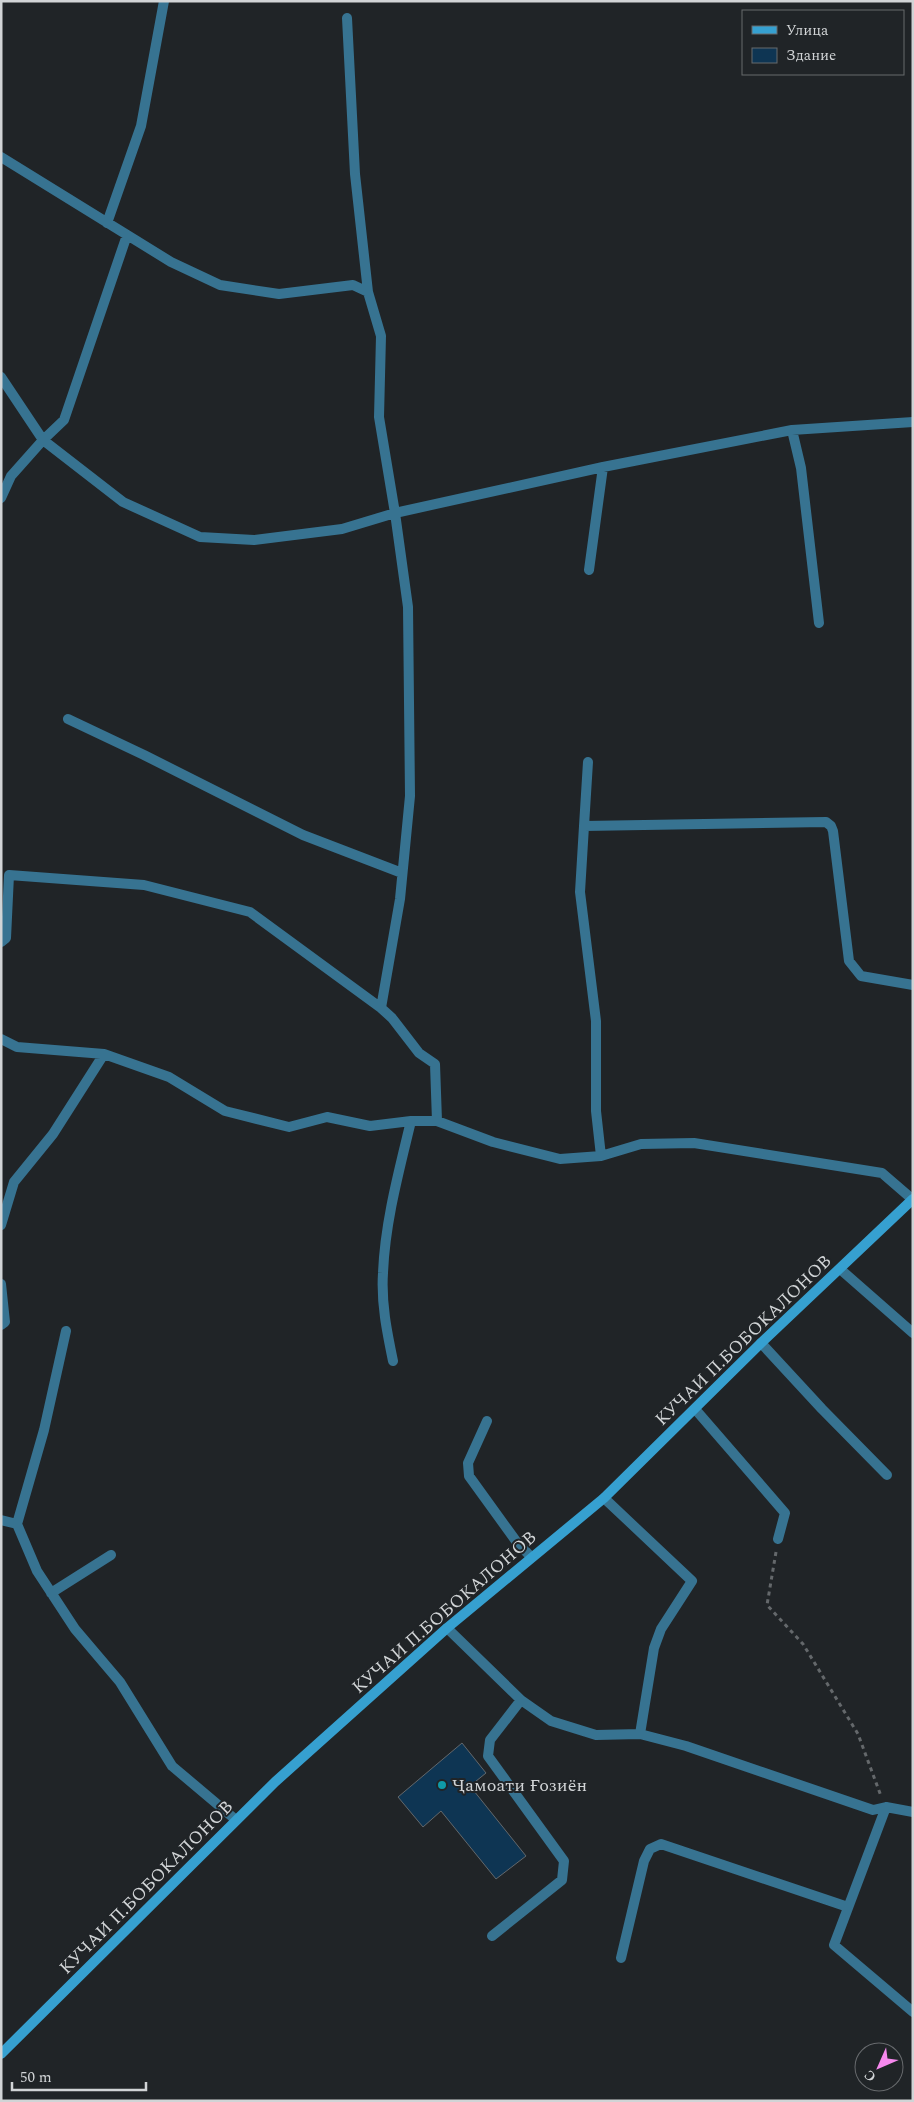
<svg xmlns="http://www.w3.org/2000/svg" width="914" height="2102" viewBox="0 0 914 2102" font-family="Spectral,serif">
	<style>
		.building { fill: #0e3553; stroke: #63686c }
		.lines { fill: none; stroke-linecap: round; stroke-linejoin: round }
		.path { stroke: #64686b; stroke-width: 3; stroke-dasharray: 4 4; stroke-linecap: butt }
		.street { stroke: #377391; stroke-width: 10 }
		.secondary { stroke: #36a0d0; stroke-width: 10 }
		.culture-dot { fill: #0f9aa8; stroke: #202427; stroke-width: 2 }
		.labels { text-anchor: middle; stroke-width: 4; stroke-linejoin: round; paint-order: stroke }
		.street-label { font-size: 18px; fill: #d1d4d6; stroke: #202427 }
		.poi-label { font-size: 18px; fill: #d1d4d6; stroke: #202427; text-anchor: start }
	</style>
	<rect width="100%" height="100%" fill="#202427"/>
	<!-- building -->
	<path class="building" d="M462 1743 486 1773 470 1786 526 1856 496 1879 441 1811 423 1827 398 1797Z"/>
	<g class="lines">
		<!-- path -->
		<path class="path" d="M776 1552 767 1605 803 1644 858 1734 881 1796"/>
		<!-- street -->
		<path class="street" d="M347 18 355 174 368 292
			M1 157 171 262 220 285 279 294 353 285 368 292 381 336 379 417 395 513 408 607 410 796 400 899 381 1008 250 912 144 885 9 875 6 938 1 942
			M107 223 141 126 164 1
			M1 377 43 440 123 502 200 537 254 540 342 529 395 513 603 467 792 430 913 422
			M792 430 801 468 819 623
			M1 498 11 476 43 440 64 420 127 235
			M589 570 603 467
			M68 719 144 755 303 835 402 873
			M584 826 588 762
			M381 1008 392 1018 419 1053 435 1064 437 1121
			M1 1039 17 1047 104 1054 169 1077 225 1111 289 1127 327 1117 370 1126 411 1121H437L493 1142 560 1159 601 1156 641 1144 694 1143 882 1173 912 1199
			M601 1156 596 1111V1021L580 892 584 826 826 822 831 826 833 831 849 961 861 976 913 985
			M1 1225 14 1182 53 1134 104 1054
			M840 1269 913 1333
			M1 1284 5 1322 1 1325
			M761 1343 822 1409 887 1475
			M393 1361C387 1332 381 1303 383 1273 385 1222 399 1171 411 1121
			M695 1409 785 1513 778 1539
			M487 1421 468 1463 469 1476 516 1541 531 1557
			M604 1498 692 1581 661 1629 654 1648 640 1734
			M1 1520 17 1524 37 1571 75 1629 120 1682 172 1766 236 1820
			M17 1524 44 1430 66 1331
			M51 1593 111 1555
			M447 1628 521 1700 551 1721 596 1735 640 1734 686 1746 873 1810 886 1807 913 1812
			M886 1807 834 1945 913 2012
			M492 1936 562 1880 564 1861 488 1756 490 1740 521 1700
			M621 1958 644 1861 650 1849 661 1844 848 1907"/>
		<!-- secondary -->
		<path class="secondary" d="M1 2054 275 1782 447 1628 604 1498 761 1343 913 1199"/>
	</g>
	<!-- markers -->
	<circle class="culture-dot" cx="442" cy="1785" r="5"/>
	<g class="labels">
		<!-- street labels -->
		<g class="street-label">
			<text transform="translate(743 1340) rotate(-44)" y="6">КУЧАИ П.БОБОКАЛОНОВ</text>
			<text transform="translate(444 1612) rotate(-41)" y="6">КУЧАИ П.БОБОКАЛОНОВ</text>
			<text transform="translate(146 1887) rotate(-45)" y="6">КУЧАИ П.БОБОКАЛОНОВ</text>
		</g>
		<!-- poi labels -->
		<g class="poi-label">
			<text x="452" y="1791">Ҷамоати Ғозиён</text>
		</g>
	</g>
	<!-- border -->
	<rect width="914" height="2102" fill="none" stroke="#d1d4d6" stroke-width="5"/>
	<!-- legend -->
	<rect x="742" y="10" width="162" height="65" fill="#202427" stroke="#676a6d"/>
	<rect x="752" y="26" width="25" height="8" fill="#36a0d0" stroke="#676a6d"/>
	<text x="786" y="35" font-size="15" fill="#d1d4d6">Улица</text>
	<rect x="752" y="48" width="25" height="15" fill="#0e3553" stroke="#676a6d"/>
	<text x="786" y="60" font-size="15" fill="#d1d4d6">Здание</text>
	<!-- north arrow -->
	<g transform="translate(879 2067) rotate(225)"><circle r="24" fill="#202427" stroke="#676a6d"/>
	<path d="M0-4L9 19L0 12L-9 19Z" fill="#f688ed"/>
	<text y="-8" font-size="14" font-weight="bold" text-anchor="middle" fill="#d1d4d6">С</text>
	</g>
	<!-- scale -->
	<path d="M12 2082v8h134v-8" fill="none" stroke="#d1d4d6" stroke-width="2.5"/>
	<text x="20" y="2082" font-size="15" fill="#d1d4d6" stroke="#202427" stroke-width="4" paint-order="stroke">50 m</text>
</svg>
